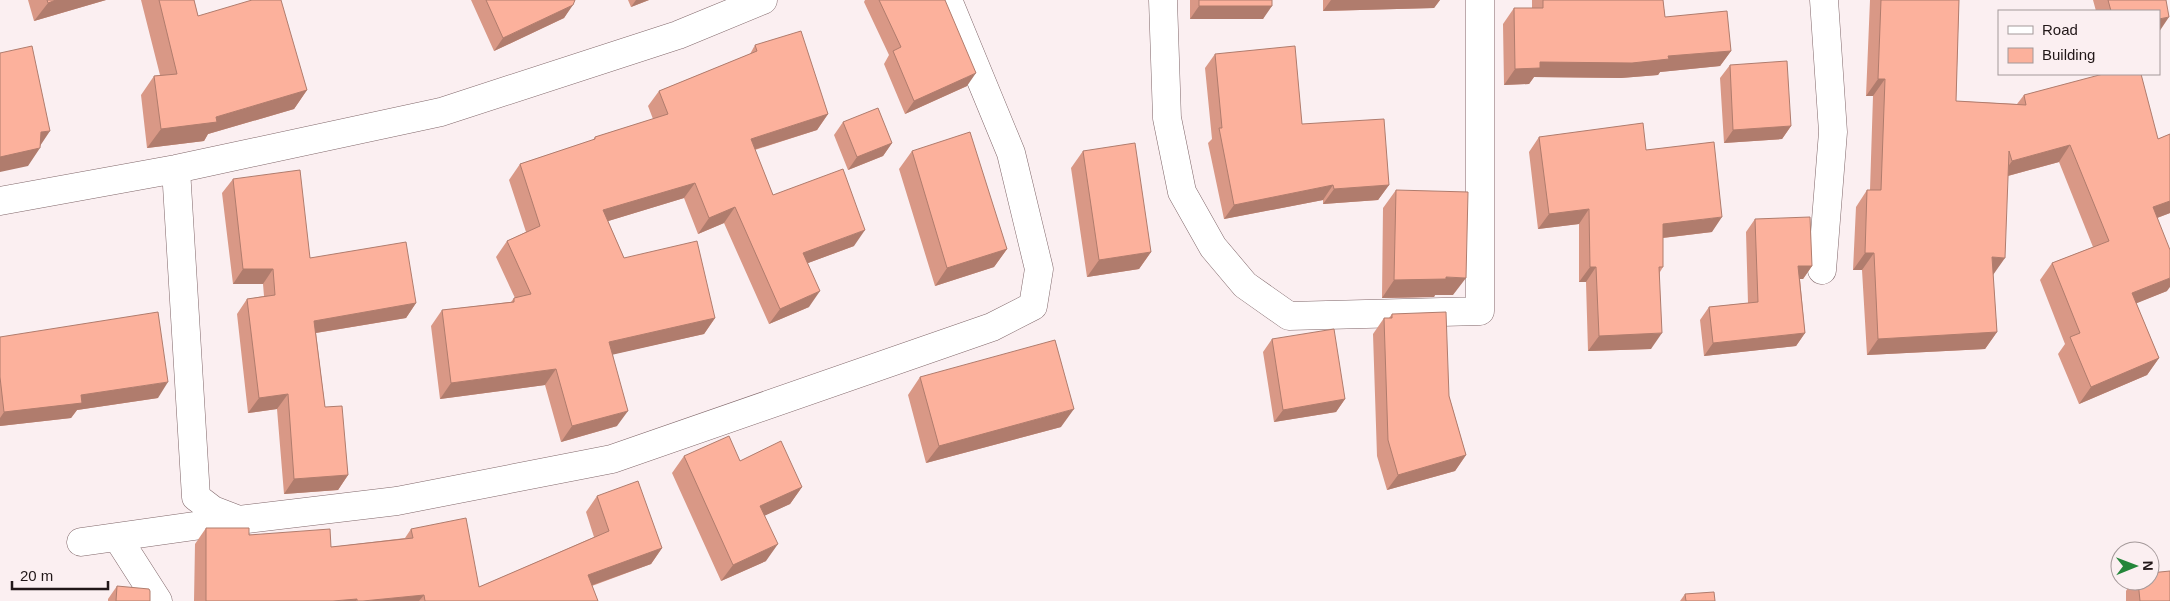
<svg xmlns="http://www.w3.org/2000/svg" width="2170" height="601" viewBox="0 0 2170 601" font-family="Helvetica,sans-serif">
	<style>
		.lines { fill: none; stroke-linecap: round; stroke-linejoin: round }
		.minor-casing { stroke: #80676a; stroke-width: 29 }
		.minor { stroke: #fff; stroke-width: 28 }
		.wall { fill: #d99886 }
		.shaded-wall { fill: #b07c6d }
		.building { fill: #fcb19c; stroke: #b07c6d }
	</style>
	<rect width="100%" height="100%" fill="#fbeff1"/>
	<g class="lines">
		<defs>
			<path id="minor" d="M1163 0 1167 118 1182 192 1213 247 1245 285 1289 316 1480 311V0
				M176 169 196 497 213 510 239 520 397 501 612 459 992 327 1033 306 1039 269 1011 153 948 0
				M0 201 176 169 441 112 678 35 763 0
				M1822 270 1833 132 1824 0
				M117 537 158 601
				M81 542 237 520"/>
		</defs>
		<!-- minor casing -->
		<use href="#minor" class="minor-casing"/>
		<!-- minor -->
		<use href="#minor" class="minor"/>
	</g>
	<!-- wall -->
	<path class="wall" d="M28 0H106L34 21Z
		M141 0H194L198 16 307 90 294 109 208 134 204 141 147 148 141 95 154 76 160 75Z
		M471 0H575L564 18 494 51Z
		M628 0H649L631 7Z
		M865 0H945L967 86 905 114 884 64 889 55 864 2Z
		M1190 0H1272L1263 19H1190Z
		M1323 0H1440L1434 8 1323 11Z
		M1532 0H1663L1665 17 1731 51 1720 66 1660 72 1658 75 1621 78 1534 77 1529 84 1504 85 1503 24 1514 8H1532Z
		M1870 0H1959L1956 101 2017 104 2024 95 2158 139 2170 134V213L2157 218 2167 291 2136 303 2159 358 2147 375 2079 404 2058 354 2065 344 2040 280 2052 263 2093 247 2059 162 2008 176 1993 275 1997 332 1985 349 1867 355 1862 270H1853L1856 207 1867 190H1870L1873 96H1866Z
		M2093 0H2166L2159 11H2096Z
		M755 45 828 114 817 130 755 150 773 195 854 246 808 263 809 307 769 324 724 223 698 234 684 198 608 221 624 258 715 318 704 334 613 354 617 426 561 442 545 385 440 399 431 326 442 310 511 302 514 298H515L496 257 507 241 526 232 509 180 520 164 593 140 595 137 653 119 648 106 659 91 750 54Z
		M1215 54 1302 124 1389 185 1378 200 1323 204V200L1224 219 1208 143 1212 139 1205 68Z
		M1730 65 1791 126 1782 139 1724 143 1720 78Z
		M843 122 892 143 883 156 848 170 834 135Z
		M1539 137 1646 150 1712 232 1663 238V267L1660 272 1651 349 1588 351 1586 282H1579V224L1538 229 1529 152Z
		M912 151 1007 249 994 267 935 286 899 169Z
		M1083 151 1151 252 1139 269 1087 277 1071 168Z
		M233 179 310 258 416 303 406 318 316 333 325 407 348 475 338 490 284 494 277 409 248 413 237 314 247 299 264 296 263 284H233L222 193Z
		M1396 190 1453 295H1435L1434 297 1382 298 1383 208Z
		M1755 219 1812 266 1803 279H1800L1805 333 1796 346 1704 356 1700 320 1709 307 1748 303 1746 232Z
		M1392 314 1449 396 1466 455 1455 471 1387 490 1377 456 1373 334 1384 318H1389Z
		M0 337 158 398 77 410 71 418 0 426Z
		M1272 339 1345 399 1336 412 1274 422 1263 352Z
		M920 377 1061 427 926 463 908 395Z
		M684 456 802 487 790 504 765 515 766 561 721 581 672 473Z
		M597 496 662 548 651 564 592 586 598 601H194L195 544 206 528 331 547 405 538 411 529 479 587 594 537 586 512Z
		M2132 581H2150L2170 601H2126V591Z
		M117 586 150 601H108V599Z
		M1685 594 1715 601H1680Z"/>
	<!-- shaded-wall -->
	<path class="shaded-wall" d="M56 0H106L34 21 48 3Z
		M636 0H649L631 7Z
		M1331 0H1440L1434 8 1323 11Z
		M573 5 564 18 494 51 503 38Z
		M1199 6H1272L1263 19H1190Z
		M2169 17 2159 32V19Z
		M1731 51 1720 66 1660 72 1658 75 1621 78 1534 77 1529 84 1504 85 1515 69 1540 62 1668 56Z
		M976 73 967 86 905 114 914 101Z
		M1878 79H1885L1873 96H1866Z
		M307 90 294 109 208 134 204 141 147 148 161 129 216 117Z
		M828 114 817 130 740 154 751 139Z
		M1791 126 1782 139 1724 143 1733 130Z
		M50 131 38 149 40 148 28 166 0 172V157L41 132Z
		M892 143 883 156 848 170 857 157Z
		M2070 145 2059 162 2000 178 2012 161Z
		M695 183 684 198 592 226 603 210Z
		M1333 185 1323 200 1224 219 1234 205Z
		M1389 185 1378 200 1323 204 1334 189Z
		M2170 201V213L2141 224 2153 207Z
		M735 207 724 223 698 234 709 218Z
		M1589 209 1579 224 1538 229 1549 214Z
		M1722 217 1712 232 1653 239 1663 224Z
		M865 230 854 246 792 269 803 253Z
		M1007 249 994 267 935 286 947 268Z
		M1151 252 1139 269 1087 277 1099 260Z
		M1865 253H1874L1862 270H1853Z
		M1992 257 2005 258 1993 275Z
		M1798 266H1812L1803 279H1789Z
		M1590 267H1596L1586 282H1579Z
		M243 269H273L263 284H233Z
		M1446 277 1466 278 1453 295H1435L1434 297 1382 298 1394 280Z
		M2170 278V287L2167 291 2120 310 2132 293Z
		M820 291 809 307 769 324 780 309Z
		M416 303 406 318 303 335 314 321Z
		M715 318 704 334 598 358 609 342Z
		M1997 332 1985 349 1867 355 1878 339Z
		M1662 333 1651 349 1588 351 1599 336Z
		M1805 333 1796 346 1704 356 1713 343Z
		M2159 358 2147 375 2079 404 2091 387Z
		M556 369 545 385 440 399 451 383Z
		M168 382 158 398 77 410 71 418 0 426V418L4 412 81 395Z
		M288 394 277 409 248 413 259 398Z
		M1345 399 1336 412 1274 422 1283 410Z
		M1074 409 1061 427 926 463 939 446Z
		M628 411 617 426 561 442 572 426Z
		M1466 455 1455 471 1387 490 1398 475Z
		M348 475 338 490 284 494 294 479Z
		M802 487 790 504 749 523 760 506Z
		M778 544 766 561 721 581 733 565Z
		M662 548 651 564 576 591 588 575Z
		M424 595 419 601H363Z
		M357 599 356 601H333Z"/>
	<!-- building -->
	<path class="building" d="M47 0H56L48 3Z
		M159 0H194L198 16 252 0H281L307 90 216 117 217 122 161 129 154 76 177 74Z
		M486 0H575L573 5 503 38Z
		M879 0H945L976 73 914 101 893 51 901 47Z
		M1199 0H1272V6H1199Z
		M1543 0H1663L1665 17 1727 11 1731 51 1668 56 1669 59 1632 63 1540 62V68L1515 69 1514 8H1543Z
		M1881 0H1959L1956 101 2026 105 2024 95 2103 74H2141L2158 139 2170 134V201L2153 207 2170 250V278L2132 293 2159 358 2091 387 2070 337 2080 333 2052 263 2109 241 2070 145 2012 161 2009 151 2005 258 1992 257 1997 332 1878 339 1874 253H1865L1867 190H1881L1885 79H1878Z
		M2108 0H2166L2169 17 2159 19V11H2111Z
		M801 31 828 114 751 139 773 195 843 169 865 230 803 253 820 291 780 309 735 207 709 218 695 183 603 210 624 258 697 241 715 318 609 342 628 411 572 426 556 369 451 383 442 310 514 302V298L531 294 507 241 540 226 520 164 595 139V137L668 114 659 91 757 51 755 45Z
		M32 46 50 131 41 132 40 148 0 157V53Z
		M1295 46 1302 124 1384 119 1389 185 1334 189 1333 185 1234 205 1219 128H1222L1215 54Z
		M1787 61 1791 126 1733 130 1730 65Z
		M878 108 892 143 857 157 843 122Z
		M1643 123 1646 150 1714 142 1722 217 1663 224V267H1659L1662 333 1599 336 1596 267H1590L1589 209 1549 214 1539 137Z
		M970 132 1007 249 947 268 912 151Z
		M1135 143 1151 252 1099 260 1083 151Z
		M300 170 310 258 406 242 416 303 314 321 325 407 342 406 348 475 294 479 288 394 259 398 247 299 275 295 273 269H243L233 179Z
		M1396 190 1468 192 1466 278 1446 277V279L1394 280Z
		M1810 217 1812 266H1798L1805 333 1713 343 1709 307 1758 302 1755 219Z
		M158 312 168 382 81 395 82 403 4 412 0 377V337Z
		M1446 312 1449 396 1466 455 1398 475 1388 440 1384 318H1392V314Z
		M1334 329 1345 399 1283 410 1272 339Z
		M1055 340 1074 409 939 446 920 377Z
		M729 436 740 461 781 441 802 487 760 506 778 544 733 565 684 456Z
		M638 481 662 548 588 575 598 601H425L424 595 363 601H357V599L333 601H206V528H249V535L330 529 331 547 413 538 411 529 466 518 479 587 609 531 597 496Z
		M2170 571V601H2140L2138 581H2150V573Z
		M117 586 149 589 150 591V601H116Z
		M1714 592 1715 601H1686L1685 594Z"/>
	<!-- legend -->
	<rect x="1998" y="10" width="162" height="65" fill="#fbeff1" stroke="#a4999a"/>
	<rect x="2008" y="26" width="25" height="8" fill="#ffffff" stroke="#a4999a"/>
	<text x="2042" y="35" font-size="15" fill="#211718">Road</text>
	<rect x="2008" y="48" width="25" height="15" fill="#fcb19c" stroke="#a4999a"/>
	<text x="2042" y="60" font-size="15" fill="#211718">Building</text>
	<!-- north arrow -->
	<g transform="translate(2135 566) rotate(89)"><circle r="24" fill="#fbeff1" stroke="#a4999a"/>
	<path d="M0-4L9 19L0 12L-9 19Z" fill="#24863a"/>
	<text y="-8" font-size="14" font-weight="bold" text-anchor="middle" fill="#211718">N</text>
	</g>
	<!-- scale -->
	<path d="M12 581v8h96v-8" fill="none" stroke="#211718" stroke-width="2.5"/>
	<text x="20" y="581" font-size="15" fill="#211718" stroke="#fbeff1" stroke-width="4" paint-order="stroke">20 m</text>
</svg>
